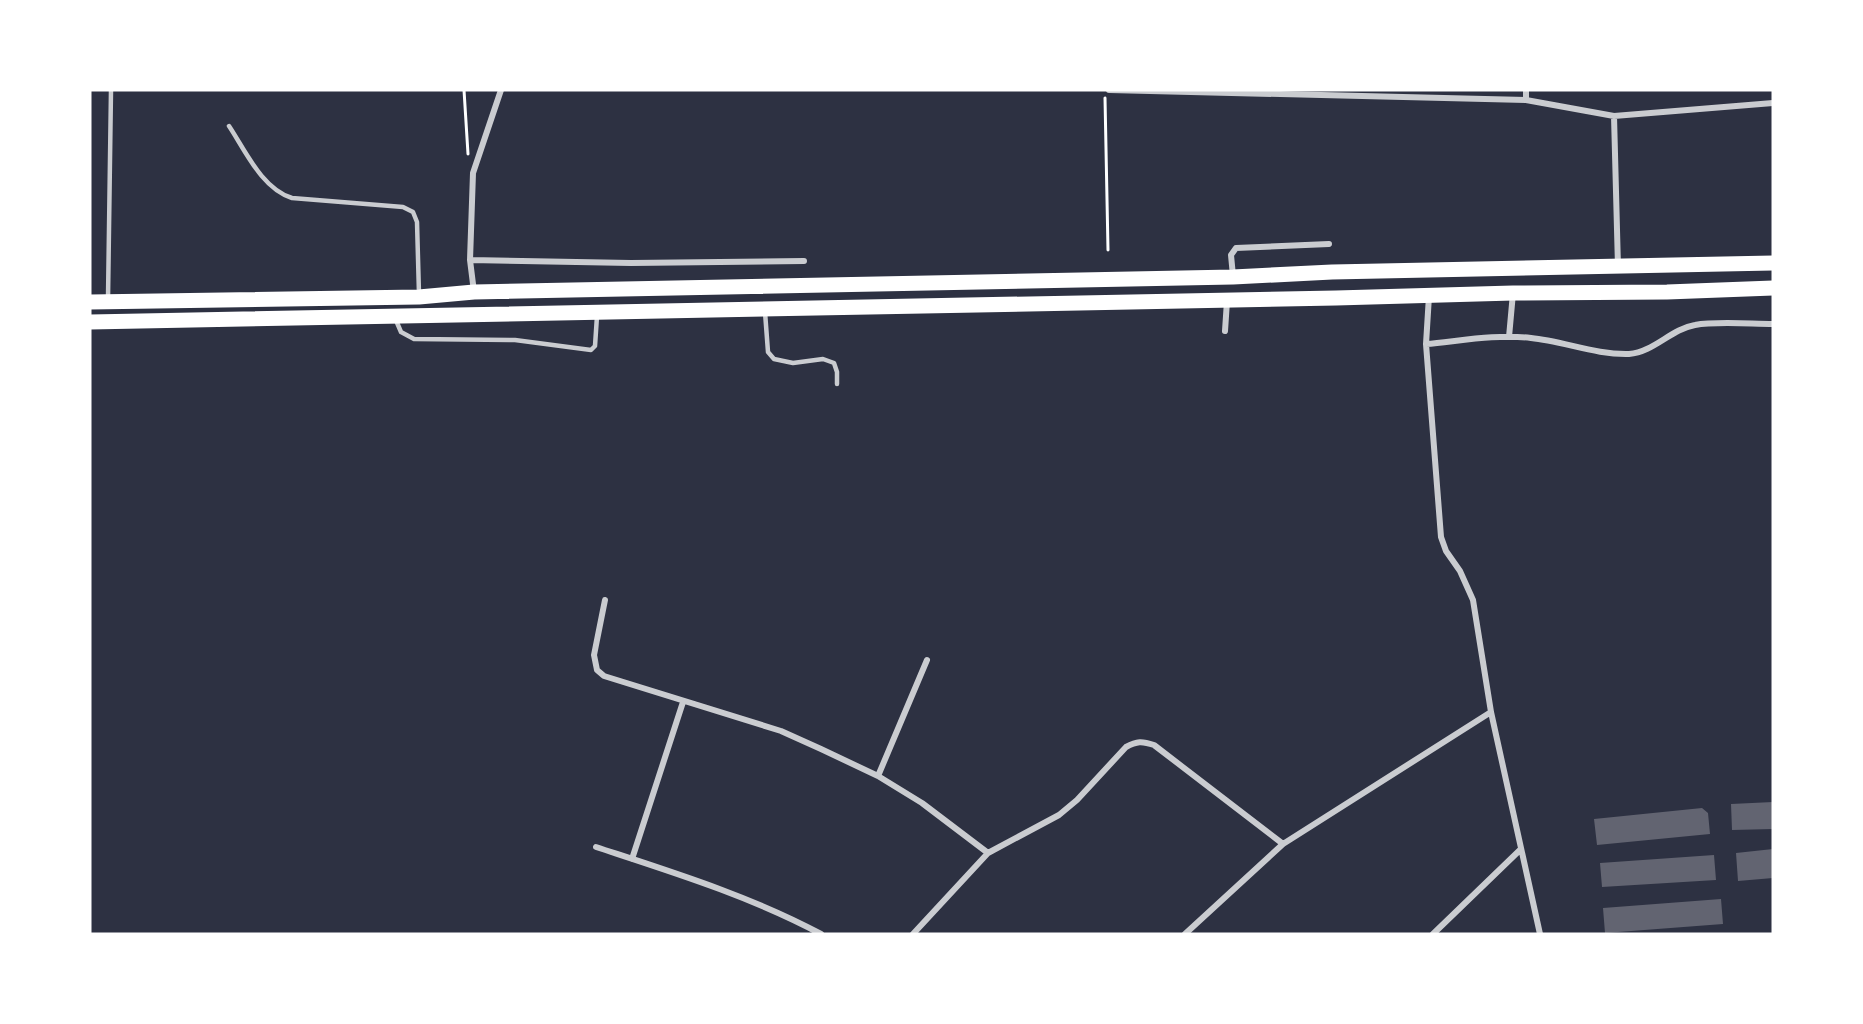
<svg xmlns="http://www.w3.org/2000/svg" width="1863" height="1024" viewBox="0 0 1863 1024" font-family="Commissioner,sans-serif">
	<style>
		.building { fill: #626471 }
		.lines { fill: none; stroke-linecap: round; stroke-linejoin: round }
		.path { stroke: #fff; stroke-width: 3 }
		.service { stroke: #caccd0; stroke-width: 4.5 }
		.minor { stroke: #caccd0; stroke-width: 6 }
		.trunk { stroke: #fff; stroke-width: 15 }
	</style>
	<rect width="100%" height="100%" fill="#2d3142"/>
	<!-- building -->
	<path class="building" d="M1773 802V829L1732 830 1731 804Z
		M1702 808 1708 813 1710 834 1597 845 1594 819Z
		M1773 849V878L1738 881 1736 853Z
		M1714 855 1716 880 1602 887 1600 863Z
		M1721 899 1723 924 1605 933 1603 908Z"/>
	<g class="lines">
		<!-- path -->
		<path class="path" d="M464 90 468 154
			M1105 98 1108 250"/>
		<!-- service -->
		<path class="service" d="M229 126C245 150 262 189 292 198L403 207 413 212 417 222 419 294
			M108 299 111 90
			M765 312 768 352 774 359 793 363 823 359 834 363 837 372V384
			M395 318 401 332 414 339 515 340 591 350 595 346 597 316"/>
		<!-- minor -->
		<path class="minor" d="M1109 90 1526 100 1614 116 1773 103
			M1526 100V90
			M1614 116 1618 267
			M470 260 631 263 804 261
			M1233 276 1231 255 1236 248 1329 244
			M474 292 470 260 473 173 501 90
			M1429 296 1426 344 1441 537 1446 551 1460 571 1473 600 1491 712 1540 934
			M1225 331 1227 301
			M1509 337 1513 293
			M1426 344C1460 341 1496 334 1531 338 1563 341 1596 355 1629 354 1654 352 1671 329 1695 325 1716 321 1751 324 1773 324
			M605 600 594 655 597 670 604 676 781 731 821 749 878 776 922 803 988 853
			M878 776 927 660
			M596 847C672 872 750 896 821 934
			M632 859 683 702
			M913 934 988 853 1059 815 1077 800 1126 747C1137 741 1142 741 1154 745L1283 844
			M1185 934 1283 844 1491 712
			M1433 934 1521 849"/>
		<!-- trunk -->
		<path class="trunk" d="M90 302 419 297 474 292 1233 277 1332 272 1773 263
			M90 322 1336 298 1513 293 1667 292 1773 288"/>
	</g>
	<!-- border -->
	<rect width="1863" height="1024" fill="none" stroke="#ffffff" stroke-width="183"/>
</svg>
